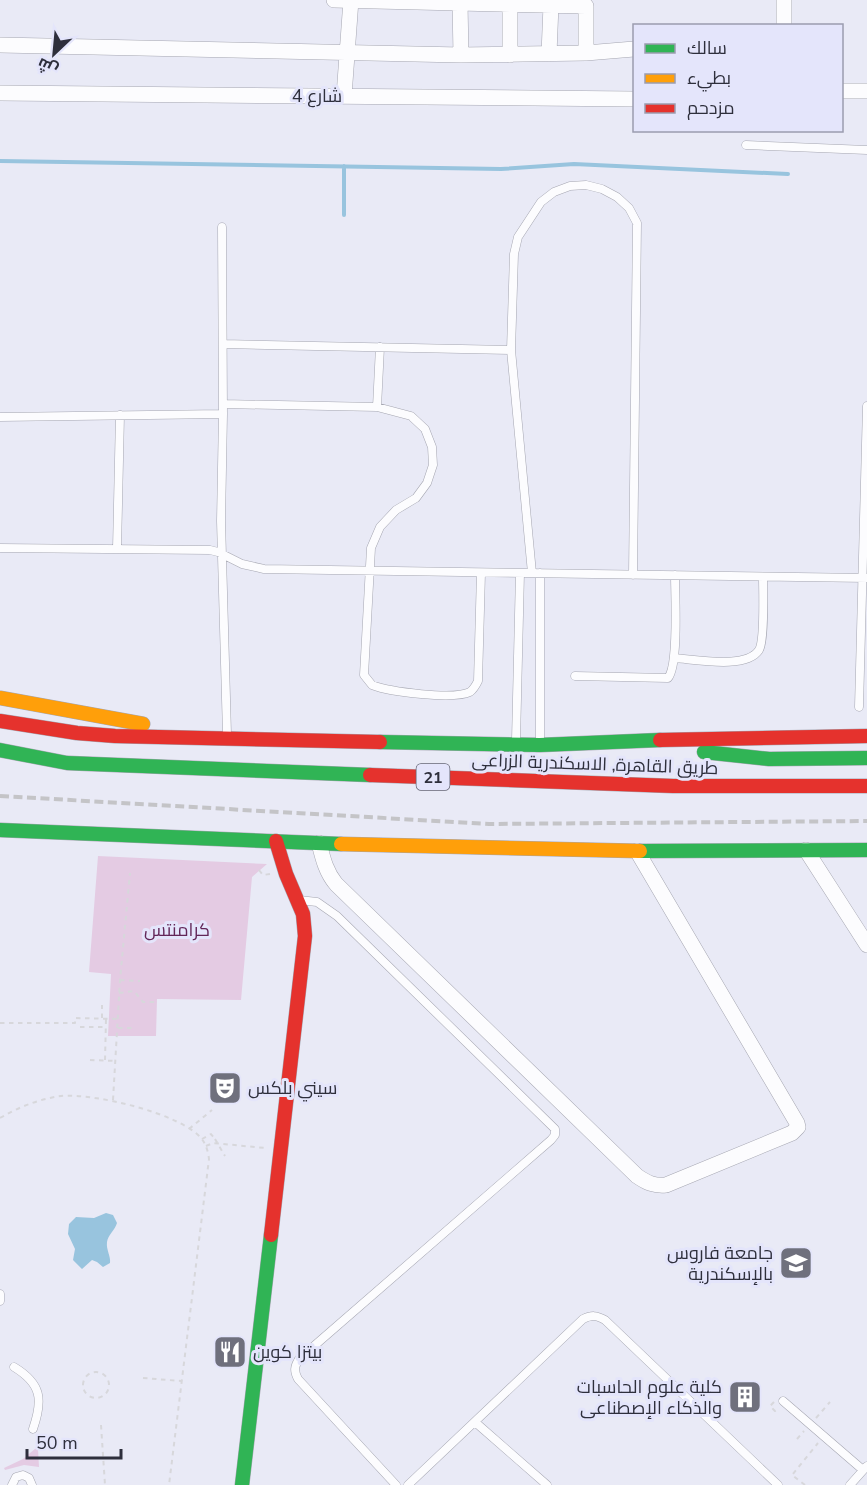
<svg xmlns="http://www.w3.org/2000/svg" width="867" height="1485" viewBox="0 0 867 1485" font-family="'Nunito Sans',Cairo,sans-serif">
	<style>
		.green { fill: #e4cbe3 }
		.water { fill: #98c4de }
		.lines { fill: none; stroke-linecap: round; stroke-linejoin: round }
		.stream { stroke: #98c4de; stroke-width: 4 }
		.lane-casing { stroke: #a5a6b1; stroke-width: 9 }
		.street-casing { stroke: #a5a6b1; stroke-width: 16 }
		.fast-casing { stroke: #a5a6b1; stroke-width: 15 }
		.slow-casing { stroke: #a5a6b1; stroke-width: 15 }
		.jam-casing { stroke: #a5a6b1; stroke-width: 15 }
		.path { stroke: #d7d7db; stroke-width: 2; stroke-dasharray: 4.5 4.5; stroke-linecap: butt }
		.lane { stroke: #fcfcfe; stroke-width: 8 }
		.street { stroke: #fcfcfe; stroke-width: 15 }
		.fast { stroke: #30b455; stroke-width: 14 }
		.slow { stroke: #ff9f0a; stroke-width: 14 }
		.jam { stroke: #e5322d; stroke-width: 14 }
		.rail { stroke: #c4c4c7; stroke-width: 4; stroke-dasharray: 9 4.5; stroke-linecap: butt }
		.path-bridge { stroke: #d7d7db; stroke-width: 2; stroke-dasharray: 4.5 4.5; stroke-linecap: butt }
		.labels { text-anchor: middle; stroke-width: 6; stroke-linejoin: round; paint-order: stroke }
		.shield { fill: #e4e5fb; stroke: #656675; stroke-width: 1.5 }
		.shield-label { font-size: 16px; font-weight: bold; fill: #2e2f3c }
		.street-label { font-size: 18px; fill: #2e2f3c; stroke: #e4e5fb }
		.park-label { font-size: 18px; fill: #622658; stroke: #e4e5fb }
		.poi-label { font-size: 18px; fill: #2e2f3c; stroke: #e4e5fb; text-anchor: start }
	</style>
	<rect width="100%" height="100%" fill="#e9eaf6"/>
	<!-- green -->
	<path class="green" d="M98 856 267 864 252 877 241 1000 157 999 156 1036H108L111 974 89 972Z
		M36 1448 38 1449 39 1467 24 1465 5 1470 4 1468 23 1459Z"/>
	<!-- water -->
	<path class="water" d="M106 1213 113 1215 117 1223C115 1230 108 1235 107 1242 106 1250 111 1256 110 1263L103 1267 97 1262 92 1260 82 1269 73 1260 75 1249 68 1234 69 1224 76 1217 94 1218Z"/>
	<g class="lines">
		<!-- stream -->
		<path class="stream" d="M0 161 501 169 574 164 788 174
			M344 166V215"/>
		<defs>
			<path id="lane" d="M746 145 867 150
				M222 227 223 414 221 521 227 734
				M223 344 511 350
				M223 404 377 407 411 416 425 429 432 447 433 465 427 483 416 498 396 510 380 527 371 548 364 675 372 685C390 692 453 700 470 692 474 689 476 685 478 681L481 573
				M377 407 380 347
				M0 417 223 414
				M0 548 210 550 218 552 242 564 264 569 867 578
				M117 549 120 415
				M532 573 511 350 514 254 518 237 541 202 554 192 570 186 586 185 602 189 617 197 629 208 637 223 633 575
				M674 658C694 659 746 670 759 650 765 640 763 591 763 577
				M575 676 668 678C679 665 675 596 675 575
				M859 707 867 406
				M516 740 520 573
				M540 740V573
				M299 900 317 902 337 916 555 1129V1135L551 1140 299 1359C294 1367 294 1371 298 1379L396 1485
				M0 1294V1301
				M14 1367C42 1384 43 1400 33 1429
				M783 1401 863 1470
				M475 1422 547 1485
				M12 1485 16 1477 23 1475 29 1478 32 1485
				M408 1485 583 1319C592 1315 596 1315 605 1320L778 1485
				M850 1485 867 1466"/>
			<path id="street" d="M334 0 586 6V53
				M784 0V26
				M460 3 461 55
				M0 45 461 55 586 53 634 49
				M549 54 551 5
				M510 55V0
				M842 91H867
				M0 93 634 99
				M344 96 351 0
				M319 843C323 859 326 872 336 884L637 1176C647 1183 654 1186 666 1185L792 1133 798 1127 797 1123 637 851
				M806 850 867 945"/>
			<path id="fast" d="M380 742 540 745 660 740
				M0 750 67 763 370 775
				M704 752 769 759 867 758
				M0 830 341 844
				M640 851 867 850
				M242 1485 271 1235"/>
			<path id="slow" d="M0 698 143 724
				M341 844 640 851"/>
			<path id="jam" d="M0 721 77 733 115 736 380 742
				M660 740 867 736
				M370 775 673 786H867
				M271 1235 305 936 303 914 286 874 276 841"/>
		</defs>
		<!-- lane casing -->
		<use href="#lane" class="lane-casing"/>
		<!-- street casing -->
		<use href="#street" class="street-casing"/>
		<!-- fast casing -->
		<use href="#fast" class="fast-casing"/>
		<!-- slow casing -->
		<use href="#slow" class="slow-casing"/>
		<!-- jam casing -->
		<use href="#jam" class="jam-casing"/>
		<!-- path -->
		<path class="path" d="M259 870 263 875 270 874
			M120 980 140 981
			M119 993 134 991 143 1002H157
			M102 1018V1005
			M0 1023H75V1018L118 1019
			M80 1027H106
			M118 1028H136
			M90 1060 116 1061
			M105 1060 106 1019
			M113 1100 120 980 130 873
			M0 1118C19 1107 39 1099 61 1096 94 1093 179 1113 201 1138 206 1144 208 1151 209 1159L169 1485
			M189 1129 212 1110
			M202 1139 211 1134 215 1139
			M206 1146 213 1143 265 1148
			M83 1385a13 13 0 1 1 26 0a13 13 0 1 1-26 0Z
			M143 1378 181 1381
			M774 1402 770 1406 775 1411 777 1409
			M816 1418 830 1402
			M101 1425 105 1485
			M797 1439 804 1431
			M805 1485 792 1475 818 1443"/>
		<!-- lane -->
		<use href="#lane" class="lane"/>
		<!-- street -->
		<use href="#street" class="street"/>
		<!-- fast -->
		<use href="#fast" class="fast"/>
		<!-- slow -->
		<use href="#slow" class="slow"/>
		<!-- jam -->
		<use href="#jam" class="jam"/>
		<!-- rail -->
		<path class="rail" d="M0 796 489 824 867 821"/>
		<!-- path-bridge -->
		<path class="path-bridge" d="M215 1139 225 1156"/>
	</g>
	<!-- icons -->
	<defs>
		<symbol id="theatre-square" viewBox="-11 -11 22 22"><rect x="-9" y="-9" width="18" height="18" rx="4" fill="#6f707d" stroke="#e4e5fb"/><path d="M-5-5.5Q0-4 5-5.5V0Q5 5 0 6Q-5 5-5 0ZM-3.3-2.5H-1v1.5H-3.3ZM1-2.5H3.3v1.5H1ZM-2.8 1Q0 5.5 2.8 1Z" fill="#fff"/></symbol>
		<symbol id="university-square" viewBox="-11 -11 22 22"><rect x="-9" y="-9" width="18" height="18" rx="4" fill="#6f707d" stroke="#e4e5fb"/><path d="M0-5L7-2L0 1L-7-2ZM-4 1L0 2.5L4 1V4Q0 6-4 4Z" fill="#fff"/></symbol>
		<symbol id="restaurant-square" viewBox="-11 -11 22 22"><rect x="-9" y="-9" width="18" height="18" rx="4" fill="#6f707d" stroke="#e4e5fb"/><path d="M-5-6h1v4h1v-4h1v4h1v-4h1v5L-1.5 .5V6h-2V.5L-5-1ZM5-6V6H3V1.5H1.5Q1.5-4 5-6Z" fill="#fff"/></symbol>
		<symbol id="building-square" viewBox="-11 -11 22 22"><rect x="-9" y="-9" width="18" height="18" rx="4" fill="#6f707d" stroke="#e4e5fb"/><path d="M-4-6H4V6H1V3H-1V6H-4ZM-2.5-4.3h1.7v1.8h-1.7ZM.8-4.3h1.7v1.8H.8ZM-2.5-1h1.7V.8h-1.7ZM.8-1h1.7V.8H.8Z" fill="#fff"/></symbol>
	</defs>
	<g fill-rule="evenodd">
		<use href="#theatre-square" x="206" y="1069" width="38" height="38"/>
		<use href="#university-square" x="777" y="1244" width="38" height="38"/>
		<use href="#restaurant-square" x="211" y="1333" width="38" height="38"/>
		<use href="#building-square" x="726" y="1378" width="38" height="38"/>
	</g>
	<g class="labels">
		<!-- shield labels -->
		<rect class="shield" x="416.5" y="764" width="33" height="26" rx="4.5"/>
		<g class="shield-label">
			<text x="433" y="783">21</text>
		</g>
		<!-- street labels -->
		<g class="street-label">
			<text x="317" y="102">شارع 4</text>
			<text transform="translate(595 764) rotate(2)" y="6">طريق القاهرة, الاسكندرية الزراعى</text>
		</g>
		<!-- park labels -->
		<g class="park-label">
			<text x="177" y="936">كرامنتس</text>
		</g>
		<!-- poi labels -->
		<g class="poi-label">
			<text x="248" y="1094">سيني بلكس</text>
			<text x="773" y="1259" text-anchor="end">جامعة فاروس<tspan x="773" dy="21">بالإسكندرية</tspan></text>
			<text x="253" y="1358">بيتزا كوين</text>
			<text x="722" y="1393" text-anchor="end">كلية علوم الحاسبات<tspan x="722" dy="21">والذكاء الإصطناعى</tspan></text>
		</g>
	</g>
	<!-- legend -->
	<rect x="633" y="24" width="210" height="108" fill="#e4e5fb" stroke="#9b9caf" stroke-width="1.5"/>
	<rect x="645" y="44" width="30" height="9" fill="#30b455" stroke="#9b9caf" stroke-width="1.5"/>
	<text x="687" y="54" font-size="18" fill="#2e2f3c">سالك</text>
	<rect x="645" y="74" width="30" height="9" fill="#ff9f0a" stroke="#9b9caf" stroke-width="1.5"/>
	<text x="687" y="84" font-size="18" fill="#2e2f3c">بطيء</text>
	<rect x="645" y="104" width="30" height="9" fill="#e5322d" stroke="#9b9caf" stroke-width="1.5"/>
	<text x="687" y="114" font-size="18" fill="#2e2f3c">مزدحم</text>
	<!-- north arrow -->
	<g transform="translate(54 54) rotate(206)" stroke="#e4e5fb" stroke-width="4.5" paint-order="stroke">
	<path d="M0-4.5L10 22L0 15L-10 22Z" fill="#2e2f3c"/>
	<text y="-9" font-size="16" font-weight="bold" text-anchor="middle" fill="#2e2f3c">ش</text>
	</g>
	<!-- scale -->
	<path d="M27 1449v9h94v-9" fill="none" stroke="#2e2f3c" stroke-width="3"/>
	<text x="36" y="1449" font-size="18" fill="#2e2f3c" stroke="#e4e5fb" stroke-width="4.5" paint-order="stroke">50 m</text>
</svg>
